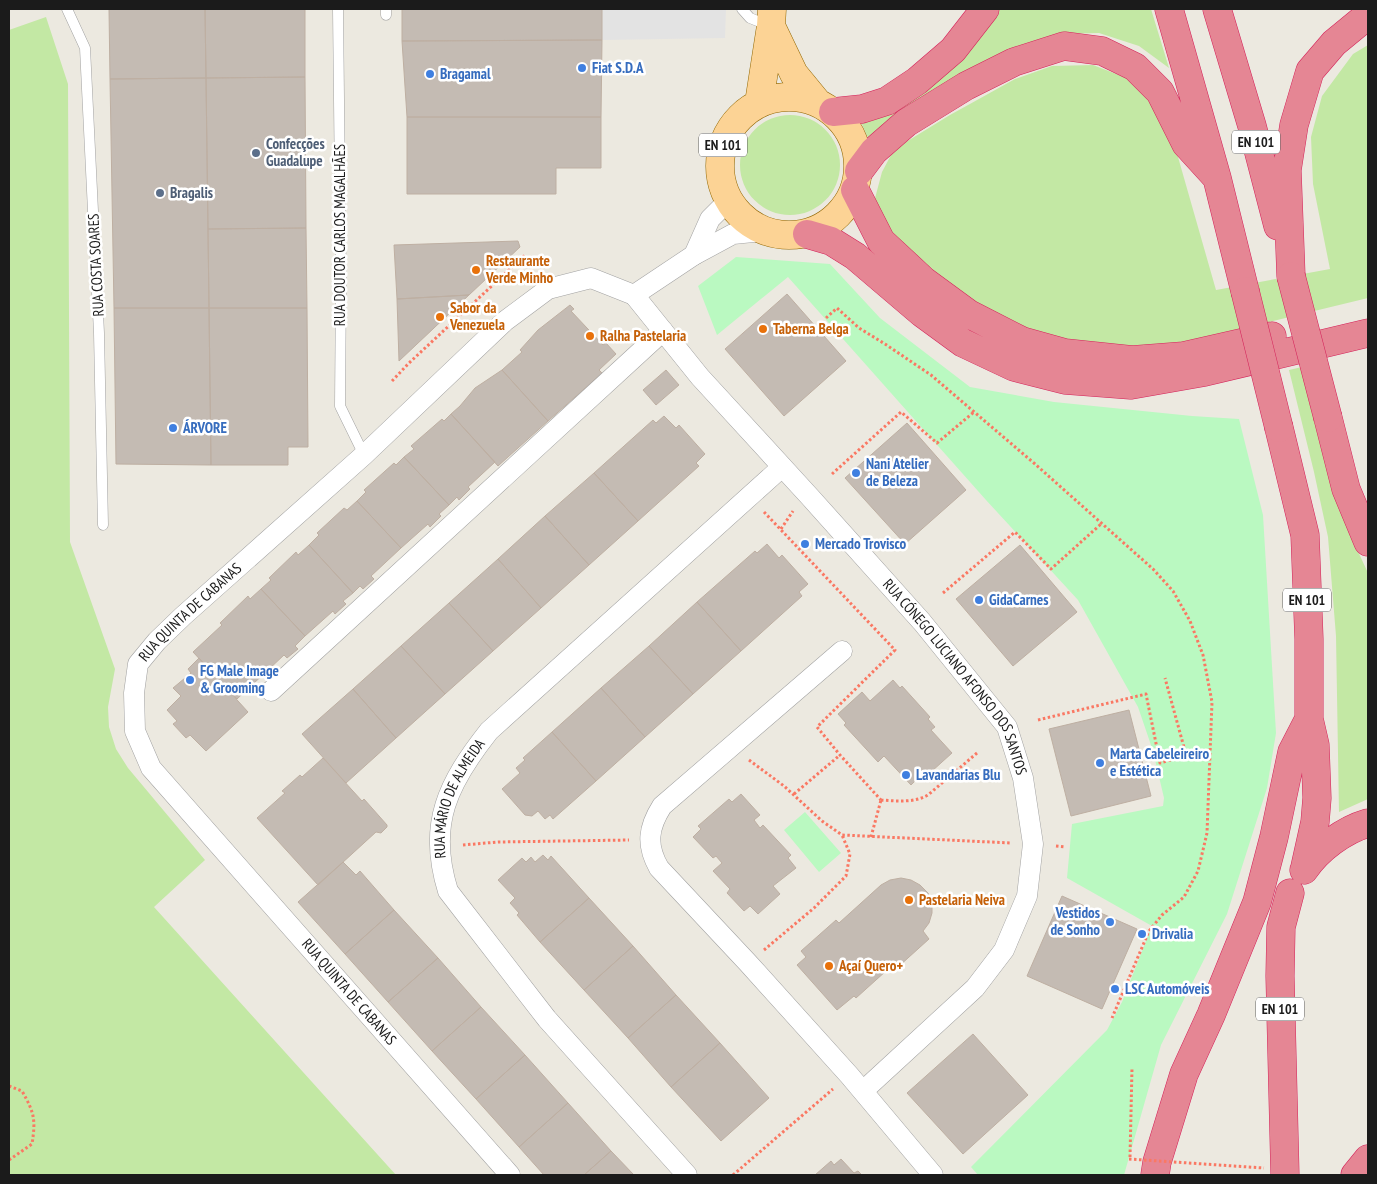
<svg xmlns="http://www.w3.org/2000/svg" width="1377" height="1184" viewBox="0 0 1377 1184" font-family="'PT Sans Narrow',sans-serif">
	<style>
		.grass { fill: #c3e8a4 }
		.park { fill: #baf9c1 }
		.parking { fill: #e3e3e3 }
		.building { fill: #c4bbb3; stroke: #beafa2 }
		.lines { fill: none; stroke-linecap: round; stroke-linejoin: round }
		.lane-casing { stroke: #a2a2a2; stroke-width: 11 }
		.street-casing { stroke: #a2a2a2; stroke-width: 21 }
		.primary-casing { stroke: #916600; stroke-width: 29 }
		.highway-casing { stroke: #d4235a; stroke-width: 29 }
		.path { stroke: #fa7863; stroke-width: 3; stroke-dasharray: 2.5 2.5; stroke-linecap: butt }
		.lane { stroke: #fff; stroke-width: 10 }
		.street { stroke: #fff; stroke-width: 20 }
		.primary { stroke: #fcd395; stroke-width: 28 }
		.highway { stroke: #e58694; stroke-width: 28 }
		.highway-bridge-casing { stroke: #d4235a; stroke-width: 29; stroke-linecap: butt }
		.path-bridge { stroke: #fa7863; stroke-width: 3; stroke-dasharray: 2.5 2.5; stroke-linecap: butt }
		.highway-bridge { stroke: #e58694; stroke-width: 28 }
		.shop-dot { fill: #3f7fe0; stroke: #fff; stroke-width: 2 }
		.service-dot { fill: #5c6f8a; stroke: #fff; stroke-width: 2 }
		.food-dot { fill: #e8710a; stroke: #fff; stroke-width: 2 }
		.labels { text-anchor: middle; stroke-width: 5; stroke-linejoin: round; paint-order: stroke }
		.shield { fill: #fff; stroke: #5f5f5f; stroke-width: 1 }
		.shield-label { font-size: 14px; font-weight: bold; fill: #1b1b1b }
		.shop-label { font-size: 15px; font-weight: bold; fill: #366cbe; stroke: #fff; text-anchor: start }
		.service-label { font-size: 15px; font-weight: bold; fill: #4e5e75; stroke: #fff; text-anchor: start }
		.street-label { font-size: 15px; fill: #1b1b1b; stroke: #fff }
		.food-label { font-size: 15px; font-weight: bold; fill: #c56008; stroke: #fff; text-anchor: start }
	</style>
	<rect width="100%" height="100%" fill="#ece9e0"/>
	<!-- grass -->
	<path class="grass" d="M998 9H1151L1169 68 1139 46 1099 33 1060 34 869 140 860 120Z
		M46 17 68 84 70 542 115 669 108 707 109 727 116 749 128 768 205 860 154 907 396 1175H9V30Z
		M1368 45V298L1182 343 1132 346 1069 342 1023 331 971 303 888 234 874 202 882 172 891 155 906 142 950 115 1015 79 1052 66 1093 65 1132 80 1168 122 1216 290 1330 269 1313 184 1311 137 1322 96 1353 54Z
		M740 165a50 50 0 1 1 100 0a50 50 0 1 1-100 0Z
		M1302 367 1327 468 1348 530 1368 573V799L1339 812 1336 636 1328 537 1314 472 1289 370Z"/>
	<!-- park -->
	<path class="park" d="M736 257 830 264 880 318 970 387 1054 402 1192 416 1239 419 1263 515 1276 733 1267 788 1227 914 1161 1045 1124 1175H978L971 1167 1107 1030 1122 1002 1152 926 1067 878 1072 824 1163 806 1164 798 1153 751 1138 707 1078 600 986 500 788 277 717 335 698 286Z
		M805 812 841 853 819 872 784 830Z"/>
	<!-- parking -->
	<path class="parking" d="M602 9H726L725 38 602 40Z"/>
	<!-- building -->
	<path class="building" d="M109 9H205L206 78 110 79Z
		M205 9H305V77L206 78Z
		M402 9H602V40L402 41Z
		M602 40 601 117H407L402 41Z
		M305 77 306 228 208 229 206 78Z
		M206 78 209 308H114L110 79Z
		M407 117H601V168H556V194H407Z
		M306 228 307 308H209L208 229Z
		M518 241 520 247 469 295 397 299 394 245Z
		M787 294 846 361 784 416 725 349Z
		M469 295 399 361 397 299Z
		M570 305 574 309 571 311 603 345 606 343 616 354 599 370 602 373 548 421 502 370 522 352 520 350 538 330Z
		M114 308H209L211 465 116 464Z
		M209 308H307L308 447H288V465H211Z
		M502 370 548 421 498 466 451 414 460 406 475 388Z
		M666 370 679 385 656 405 643 390Z
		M451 414 495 462 468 487 470 489 459 500 457 497 449 505 404 457 414 449 411 446 442 419 444 421Z
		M664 416 676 428 679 425 705 454 696 463 699 466 638 521 594 473 653 420 656 423Z
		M907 423 966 490 905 544 845 478Z
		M404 457 449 505 439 514 441 516 430 527 428 524 401 548 357 501 366 492 364 490 394 463 396 465Z
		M594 473 638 521 589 565 545 516Z
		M357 501 401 548 371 576 374 579 363 589 360 586 353 593 309 545 319 535 317 533 344 508 347 510Z
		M545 516 589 565 541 608 498 559Z
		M767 544 779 558 782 555 808 584 799 592 802 596 741 651 697 602 755 551 757 553Z
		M309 545 353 593 343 601 346 604 335 614 333 611 305 636 261 589 271 580 269 578 296 552 298 555Z
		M1020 545 1077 612 1013 666 956 599Z
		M498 559 541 608 493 651 449 603Z
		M261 589 305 636 295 646 298 649 287 658 284 655 237 699 193 652 222 625 220 623 248 596 250 599Z
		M697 602 741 651 693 694 649 646Z
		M449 603 493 651 445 694 401 646Z
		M401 646 445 694 396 738 353 689Z
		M649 646 693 694 645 737 601 688Z
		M199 658 248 712 206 751 190 735 186 738 173 724 177 721 167 710 181 696 173 688 191 673 188 669Z
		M893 680 900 688 902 686 930 717 928 719 935 727 931 730 952 753 921 781 918 778 911 785 884 756 878 762 844 725 846 723 838 714 862 692 870 701Z
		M601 688 645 737 596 781 552 732Z
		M353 689 396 738 346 783 302 734Z
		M1129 710 1151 796 1071 816 1049 729Z
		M552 732 596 781 553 819 550 815 545 819 538 811 532 816 525 815 502 789 520 773 516 768 525 760 523 758Z
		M323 758 362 801 364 799 387 825V827L381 833 376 832 318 885 257 818 285 793 282 791 300 775 302 777Z
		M741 794 760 815 754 820 760 828 763 825 791 855 788 858 796 868 773 886 780 894 758 914 750 906 744 911 727 893 730 889 713 871 722 863 716 856 713 858 693 837 701 829 698 826 729 799 732 802Z
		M543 855 548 860 551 856 589 898 540 942 517 915 519 913 510 903 515 898 498 880 522 858 526 862 531 857 535 862Z
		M343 862 356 875 360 871 394 910 345 954 298 902Z
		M901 878 911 880 920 885 928 893 932 902V913L929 923 923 931 929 939 898 967 892 961 884 968 886 971 856 998 854 996 837 1010 797 965 806 957 801 951 836 920 839 923 881 885 890 880Z
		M1062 896 1137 929 1102 1009 1027 976Z
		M589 898 633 946 584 990 540 942Z
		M394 910 438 958 388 1002 345 954Z
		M633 946 676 995 628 1038 584 990Z
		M438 958 481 1007 432 1051 388 1002Z
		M676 995 720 1043 671 1087 628 1038Z
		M481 1007 525 1055 476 1099 432 1051Z
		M973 1034 1028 1095 963 1154 907 1093Z
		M720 1043 769 1098 721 1141 671 1087Z
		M525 1055 568 1103 519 1147 476 1099Z
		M568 1103 611 1151 584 1175H544L519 1147Z
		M611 1151 634 1175H584Z
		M841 1159 854 1173 858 1171 862 1175H815L831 1161 834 1165Z"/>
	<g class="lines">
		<defs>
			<path id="lane" d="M67 9 85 48 99 333 103 525
				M338 9 341 280 340 406 364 455
				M386 9V15
				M742 9 750 18 770 26"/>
			<g id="street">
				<path d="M694 255 710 219 728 201"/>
				<path id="s1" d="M634 295 700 377 810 497 922 622 1007 727 1023 778 1033 844 1027 896 1004 950 975 988 863 1091"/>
				<path d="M634 295 694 255 733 234 763 231"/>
				<path d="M842 651 662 806C648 828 646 845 659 868L748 963 849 1075 933 1175"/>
				<path d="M271 691 663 331"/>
				<path id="s2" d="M510 1175 151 768 135 731 134 693 138 664 157 641 183 616 364 455 505 321 548 289 591 278 634 295"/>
				<path id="s3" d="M687 1175 547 1019 448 891C427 824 448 783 489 731L782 467"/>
			</g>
			<path id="primary" d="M771 26 794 74 817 102
				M720 166a69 69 0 1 1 138 0a69 69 0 1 1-138 0Z
				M759 103 771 26 772 9"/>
			<path id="highway" d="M1169 9 1217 178 1245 291
				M1217 9 1252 126 1278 226
				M833 112 862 109 887 101 917 81 953 50 985 9
				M859 171 874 151 906 123 966 86 1014 62 1064 46 1102 51 1135 67 1160 92 1186 144 1217 178
				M855 190 881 241 924 281 969 314 1022 341 1065 353 1132 360 1184 356 1272 336
				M807 234 831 241 855 256 922 313 963 343 1014 367 1065 380 1131 385 1205 372 1368 333
				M1291 276 1287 170 1294 125 1310 71 1334 43 1362 20 1368 17
				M1328 418 1346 489 1368 542
				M1279 428 1305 535 1309 639V719L1315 745 1317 798 1315 822 1305 867
				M1304 870C1318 849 1344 830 1368 823
				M1155 1175 1157 1162 1184 1074 1211 1015 1257 902 1274 837 1292 752 1309 719
				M1285 1175 1280 976 1281 927 1290 893
				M1355 1175 1368 1159"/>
		</defs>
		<!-- lane casing -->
		<use href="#lane" class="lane-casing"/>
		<!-- street casing -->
		<use href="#street" class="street-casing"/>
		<!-- primary casing -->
		<use href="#primary" class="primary-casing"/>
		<!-- highway casing -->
		<use href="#highway" class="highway-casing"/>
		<!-- path -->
		<path class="path" d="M826 318 837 308 859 328 885 344 931 375 1035 464 1153 569 1173 591 1190 621 1203 655 1212 702 1207 833 1198 871 1184 897 1162 915 1149 931 1112 1018
			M392 381 409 363 525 255
			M832 474 901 412 937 443 974 412
			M764 512 895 650 817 727 840 755 881 800
			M781 529 793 511
			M943 593 1015 532 1051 569 1101 524
			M1038 720 1146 694 1160 763 1181 757 1185 751 1165 678
			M749 760 784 786 822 821 842 835 1011 843
			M794 794 840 755
			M881 800C897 801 914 803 928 795L977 753
			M871 837 881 800
			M463 845 498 842 629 840
			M1056 846 1065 847
			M764 950 814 908 846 876 850 854 842 835
			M9 1086 22 1091C34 1112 36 1119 32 1144L9 1160
			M1130 1157 1132 1068
			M733 1175 833 1089"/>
		<!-- lane -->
		<use href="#lane" class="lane"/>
		<!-- street -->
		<use href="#street" class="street"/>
		<!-- primary -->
		<use href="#primary" class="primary"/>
		<!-- highway -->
		<use href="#highway" class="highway"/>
		<defs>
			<path id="highway-bridge" d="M1291 276 1328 418
				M1245 291 1279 428"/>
		</defs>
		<!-- highway-bridge casing -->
		<use href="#highway-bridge" class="highway-bridge-casing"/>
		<!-- path-bridge -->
		<path class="path-bridge" d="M1129 1159 1264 1168"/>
		<!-- highway-bridge -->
		<use href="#highway-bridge" class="highway-bridge"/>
	</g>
	<!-- markers -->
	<g class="shop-dot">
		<circle cx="582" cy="68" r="5"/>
		<circle cx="430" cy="74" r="5"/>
		<circle cx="173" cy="428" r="5"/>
		<circle cx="856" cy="473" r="5"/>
		<circle cx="805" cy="544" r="5"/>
		<circle cx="979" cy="600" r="5"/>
		<circle cx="190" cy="680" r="5"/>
		<circle cx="1100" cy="763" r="5"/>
		<circle cx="906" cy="775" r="5"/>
		<circle cx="1110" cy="922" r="5"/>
		<circle cx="1142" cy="934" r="5"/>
		<circle cx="1115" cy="989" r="5"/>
	</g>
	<g class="service-dot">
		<circle cx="256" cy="153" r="5"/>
		<circle cx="160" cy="193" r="5"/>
	</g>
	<g class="food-dot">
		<circle cx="476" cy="270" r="5"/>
		<circle cx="440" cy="317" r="5"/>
		<circle cx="763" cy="329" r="5"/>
		<circle cx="590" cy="336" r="5"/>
		<circle cx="909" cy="900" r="5"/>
		<circle cx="829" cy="966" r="5"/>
	</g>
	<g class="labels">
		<!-- shield labels -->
		<g class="shield">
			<rect x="1232" y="130.5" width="48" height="23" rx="4"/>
			<rect x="699" y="133.5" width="48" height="23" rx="4"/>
			<rect x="1283" y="588.5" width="48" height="23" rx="4"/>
			<rect x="1256" y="997.5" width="48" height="23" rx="4"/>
		</g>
		<g class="shield-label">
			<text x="1256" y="147">EN 101</text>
			<text x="723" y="150">EN 101</text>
			<text x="1307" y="605">EN 101</text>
			<text x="1280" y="1014">EN 101</text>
		</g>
		<!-- shop labels -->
		<g class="shop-label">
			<text x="592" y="73">Fiat S.D.A</text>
			<text x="440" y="79">Bragamal</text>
			<text x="183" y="433">ÁRVORE</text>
			<text x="866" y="469">Nani Atelier<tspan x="866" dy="17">de Beleza</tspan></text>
			<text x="815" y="549">Mercado Trovisco</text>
			<text x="989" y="605">GidaCarnes</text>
			<text x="200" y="676">FG Male Image<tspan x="200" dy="17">&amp; Grooming</tspan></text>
			<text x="1110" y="759">Marta Cabeleireiro<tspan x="1110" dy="17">e Estética</tspan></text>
			<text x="916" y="780">Lavandarias Blu</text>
			<text x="1100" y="918" text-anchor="end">Vestidos<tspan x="1100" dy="17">de Sonho</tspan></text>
			<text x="1152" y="939">Drivalia</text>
			<text x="1125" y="994">LSC Automóveis</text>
		</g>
		<!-- service labels -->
		<g class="service-label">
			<text x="266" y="149">Confecções<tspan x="266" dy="17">Guadalupe</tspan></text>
			<text x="170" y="198">Bragalis</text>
		</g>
		<!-- street labels -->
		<g class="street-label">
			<text transform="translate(340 235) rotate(-90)" y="5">RUA DOUTOR CARLOS MAGALHÃES</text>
			<text transform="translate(96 265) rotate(-93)" y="5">RUA COSTA SOARES</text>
			<text dy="5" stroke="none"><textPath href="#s2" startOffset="724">RUA QUINTA DE CABANAS</textPath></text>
			<text dy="5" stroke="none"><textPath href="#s1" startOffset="501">RUA CÓNEGO LUCIANO AFONSO DOS SANTOS</textPath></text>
			<text dy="5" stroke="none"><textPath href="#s3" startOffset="469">RUA MÁRIO DE ALMEIDA</textPath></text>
			<text transform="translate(349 992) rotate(49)" y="5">RUA QUINTA DE CABANAS</text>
		</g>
		<!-- food labels -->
		<g class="food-label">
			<text x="486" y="266">Restaurante<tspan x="486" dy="17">Verde Minho</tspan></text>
			<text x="450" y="313">Sabor da<tspan x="450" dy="17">Venezuela</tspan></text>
			<text x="773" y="334">Taberna Belga</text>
			<text x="600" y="341">Ralha Pastelaria</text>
			<text x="919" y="905">Pastelaria Neiva</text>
			<text x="839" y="971">Açaí Quero+</text>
		</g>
	</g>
	<!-- border -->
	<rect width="1377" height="1184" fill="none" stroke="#1b1b1b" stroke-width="20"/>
</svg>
